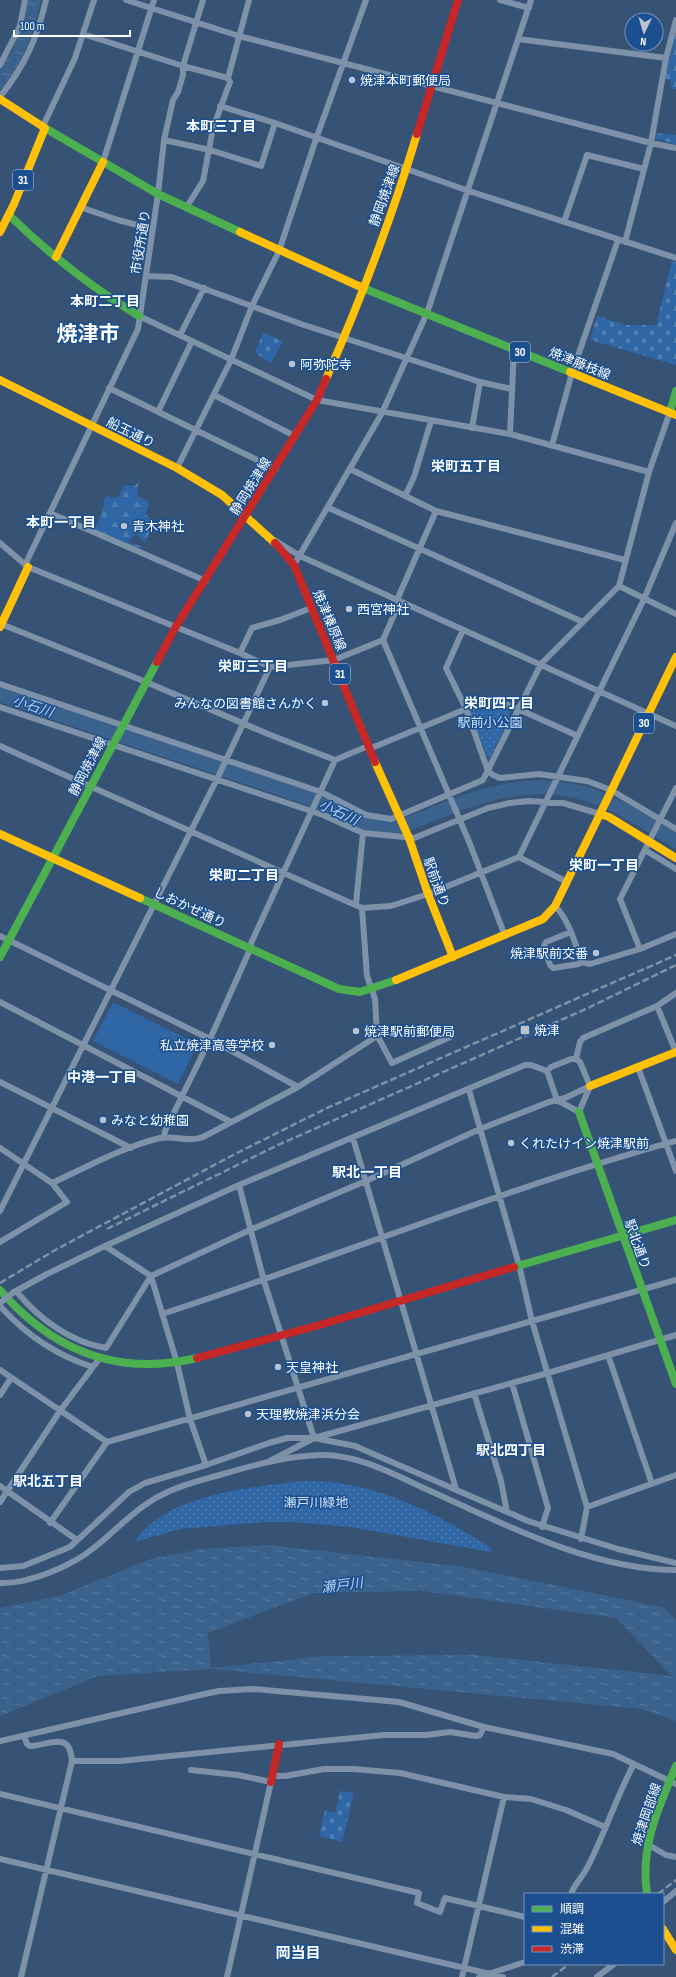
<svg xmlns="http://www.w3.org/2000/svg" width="676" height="1977" viewBox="0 0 676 1977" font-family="'Sofia Sans Condensed','Noto Sans JP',sans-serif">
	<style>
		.grass { fill: url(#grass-dots) }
		.forest { fill: url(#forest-firs) }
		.cemetery { fill: url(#cemetery-stones) }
		.pitch { fill: #2f66a5 }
		.water { fill: url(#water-ripples); fill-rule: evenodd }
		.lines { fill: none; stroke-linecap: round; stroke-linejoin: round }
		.river { stroke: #3b618d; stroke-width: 14 }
		.street { stroke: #7d92a8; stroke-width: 6 }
		.fast { stroke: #4caf50; stroke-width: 8 }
		.slow { stroke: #ffc107; stroke-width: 8 }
		.jam { stroke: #c62828; stroke-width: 8 }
		.rail { stroke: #7e92a7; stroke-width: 2.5; stroke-dasharray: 7 3; stroke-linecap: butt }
		.street-bridge { stroke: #7d92a8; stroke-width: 6 }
		.poi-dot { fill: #b9c2ce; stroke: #1b4f8f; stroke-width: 1.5 }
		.labels { text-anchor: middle; stroke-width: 3; stroke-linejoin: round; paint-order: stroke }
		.shield { fill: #1b4f8f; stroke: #bbcadd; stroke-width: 1 }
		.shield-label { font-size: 12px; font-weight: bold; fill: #fff }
		.poi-label { font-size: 13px; fill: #fff; stroke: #1b4f8f; text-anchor: start }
		.street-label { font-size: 13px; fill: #fff; stroke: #1b4f8f }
		.park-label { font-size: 13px; fill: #cfe3fa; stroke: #1b4f8f }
		.neighbourhood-label { font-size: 14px; font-weight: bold; fill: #fff; stroke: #1b4f8f }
		.water-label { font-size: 14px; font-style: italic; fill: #b5d3f5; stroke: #1b4f8f }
		.quarter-label { font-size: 15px; font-weight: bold; fill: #fff; stroke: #1b4f8f }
		.town-label { font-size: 21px; font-weight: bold; fill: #fff; stroke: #1b4f8f }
	</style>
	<defs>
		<pattern id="grass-dots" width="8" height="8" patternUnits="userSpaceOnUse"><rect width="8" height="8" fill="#2f66a5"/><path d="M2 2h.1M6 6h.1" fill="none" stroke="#4e7db2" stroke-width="1.8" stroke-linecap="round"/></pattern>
		<pattern id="forest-firs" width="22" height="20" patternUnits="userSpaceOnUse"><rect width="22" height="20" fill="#2f66a5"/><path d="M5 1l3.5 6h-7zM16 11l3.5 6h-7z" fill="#4e7db2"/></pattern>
		<pattern id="cemetery-stones" width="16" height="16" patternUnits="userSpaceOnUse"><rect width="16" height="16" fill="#2f66a5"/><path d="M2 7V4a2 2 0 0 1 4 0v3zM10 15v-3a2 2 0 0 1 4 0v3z" fill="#4e7db2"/></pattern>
		<pattern id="water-ripples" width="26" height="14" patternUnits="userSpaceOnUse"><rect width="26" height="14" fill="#3b618d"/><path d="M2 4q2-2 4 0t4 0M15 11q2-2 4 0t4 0" fill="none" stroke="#58799e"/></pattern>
	</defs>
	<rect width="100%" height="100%" fill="#365274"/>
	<!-- grass -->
	<path class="grass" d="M497 706 509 708 510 716 489 760 469 712Z
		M303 1481C370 1479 436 1512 491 1548V1552L351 1527 293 1522H265L180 1529 138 1541 136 1540C168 1494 252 1487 303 1481Z"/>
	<!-- forest -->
	<path class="forest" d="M142 477 138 485 137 496 149 502 146 514 148 517 155 520 145 542 136 534 128 542 143 547 139 548 95 530 104 505 103 501 107 496 114 498 118 497 124 485 135 486Z"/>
	<!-- cemetery -->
	<path class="cemetery" d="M676 31V89H671V80L665 79Z
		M656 133 676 135V144L655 139Z
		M672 261 676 262V365L590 340 597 316 626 325H656Z
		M263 333 283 341 271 363 255 353Z
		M340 1791 354 1793 342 1842 319 1836 325 1810 335 1813Z"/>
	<!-- pitch -->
	<path class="pitch" d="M115 1003 195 1043 196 1048 178 1084 93 1041 112 1004Z"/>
	<!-- water -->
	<path class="water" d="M28 0H41C32 33 24 65 0 91V68L13 50 25 18Z
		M269 1545 465 1567 665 1608 676 1620V1721L642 1709 211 1669 98 1676 0 1716V1608L59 1596 153 1558 202 1549ZM421 1591 616 1618 672 1676 476 1655 327 1656 211 1668 208 1633 313 1593Z"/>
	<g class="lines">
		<!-- river -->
		<path class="river" d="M0 695C102 729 203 763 305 797 339 808 364 832 402 826 467 802 519 773 590 795 620 805 648 825 676 841"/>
		<!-- street -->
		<path class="street" d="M126 0 239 36 651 143 676 148
			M500 0 529 8
			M83 34 183 66 228 78
			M518 39 666 58
			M0 65 20 26 25 0
			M0 97C25 65 37 39 46 0
			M220 106 275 123 469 191 676 258
			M43 126 75 58 94 0
			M164 140 210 150 261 166 275 123
			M103 162 154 0
			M80 207 118 220 153 229
			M186 208 203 181 213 128 230 82 228 78 249 0
			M564 222 587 155 644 169
			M625 242 651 143 666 58 676 20
			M146 276 172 277 301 324 480 382 512 389
			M139 316 317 400 510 434 649 472
			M180 335 204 288
			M109 388 276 469
			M214 395 295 436
			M158 412 192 341
			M472 428 480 382
			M510 434 514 349
			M552 445 572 373 618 240
			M177 468 231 360 252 306 279 251 316 139 366 0
			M350 469 436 511 397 600
			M405 496 414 477 431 421
			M329 508 583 622
			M436 511 625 560
			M50 513 206 581
			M276 541 300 556 676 726
			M0 543 28 567 240 653 270 667 334 660 383 640 400 601
			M25 565 138 329 158 194 164 140 173 100 178 92 183 75V66L203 0
			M294 565 382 413 427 313 531 0
			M619 586 676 614
			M1 624 146 682 268 734 335 760
			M463 630 446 668 466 709 488 771 493 775 500 778 539 774 587 781 611 790 676 829
			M383 640 470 844 505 936
			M240 653 252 628 280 620 311 608
			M0 684 321 792 366 815 391 819 483 780 541 664 619 586 649 472 670 412
			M0 707 323 815 363 833 414 838 488 808 510 803 529 801 563 803 600 814
			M0 746 362 908 391 906 428 894 519 857 567 882
			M369 749 466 709 491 702H501L518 709 578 736
			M645 850 676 869
			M519 857 644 599 676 523
			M356 904 363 833
			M555 906C569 920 574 941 581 959L579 964 553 968 550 965 544 946 546 942 571 932
			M0 936 210 1039 298 1087
			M640 949 620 899 676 788
			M581 962 590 964 640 949 676 934
			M0 1002 231 1122
			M657 1006 676 1052
			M377 1035 392 1063 450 1037
			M571 1059H576L580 1062 590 1086 579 1112 557 1100 547 1071 551 1067Z
			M576 1059 580 1042 583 1038 657 1006 676 993
			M638 1067 676 1171
			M0 1082 131 1148
			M469 1090 519 1265 532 1321 587 1507 581 1539
			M164 1138 165 1131 210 1039 248 954 252 941 335 760 368 746
			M353 1138 456 1489
			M0 1148 52 1183 67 1202 0 1242
			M52 1183C87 1167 123 1147 160 1138 174 1135 188 1143 203 1137L298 1087 374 1038 377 1035 375 999 367 976 362 908
			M239 1185 264 1281 314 1438
			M0 1211 217 779 270 667
			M105 1246 239 1185 525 1065H531L547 1071
			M14 1292 16 1291 47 1274 105 1246 151 1276 106 1348C70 1342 39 1319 16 1291
			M0 1306C26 1335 55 1355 93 1367
			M162 1314C334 1258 502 1189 676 1141
			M608 1355 652 1484
			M0 1370 107 1442
			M512 1383 548 1508 542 1527
			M474 1393 501 1481 507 1512
			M0 1395 11 1378
			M270 1461 314 1438 548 1373 676 1335
			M206 1465 190 1419 177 1363 151 1276 252 1229 366 1181 480 1129 549 1102 565 1098 590 1086
			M0 1486 77 1540
			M0 1502 60 1411 99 1359
			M587 1507 676 1475
			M50 1523 107 1442 676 1280
			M0 1568 23 1566 70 1547 129 1492 145 1483 206 1465 269 1443 287 1438H314L355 1446 528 1521 618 1549 676 1563
			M0 1583C29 1584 72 1566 95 1547 114 1532 130 1514 151 1501 173 1487 198 1481 223 1474 254 1465 287 1456 320 1455 361 1454 400 1478 437 1494 509 1527 595 1570 676 1570
			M0 1741 200 1695 219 1691 253 1689 399 1702 484 1727 613 1754 676 1784
			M72 1761H120L384 1735H426L450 1732 476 1736 480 1735 484 1727
			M191 1770 238 1775 271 1782 227 1977
			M272 1776H285L324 1769H353L400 1773 504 1797 531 1799 566 1810 605 1827
			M0 1794 419 1893 417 1903 440 1912 445 1898 525 1917
			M647 1844 666 1855 676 1857
			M0 1859 503 1977
			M571 1894C575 1883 582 1878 587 1868 605 1834 616 1797 634 1764
			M663 1902 676 1891
			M21 1977 72 1761C70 1730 50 1745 30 1746L27 1744 24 1736
			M462 1977 504 1797
			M479 1977 525 1962
			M597 1977 614 1964"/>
		<!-- fast -->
		<path class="fast" d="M45 128 158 194 240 232
			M9 215C50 255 89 286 139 316
			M363 288 570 372
			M670 412 676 391
			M140 898 339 989 360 992 396 980
			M0 957 157 662
			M579 1112 676 1384
			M514 1267 676 1220
			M0 1290C53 1351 117 1377 197 1358
			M647 1894C640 1846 658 1809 676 1766"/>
		<!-- slow -->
		<path class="slow" d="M0 99 45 128 14 204 0 232
			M240 232 363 288
			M56 257 103 162
			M570 372 676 415
			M326 379C361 299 392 217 417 134
			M0 380 177 468 222 495 275 543
			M0 627 28 567
			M676 657 600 814 609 817 676 858
			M375 762 409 838 428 894 453 957
			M0 834 140 898
			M396 980 543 919 555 906 600 814
			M590 1086 676 1052
			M663 1929 676 1950"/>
		<!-- jam -->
		<path class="jam" d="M417 134 458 0
			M275 543 294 565 375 762
			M157 662 175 628 317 400 326 379
			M197 1358 316 1326 514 1267
			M271 1782 279 1744"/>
		<!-- rail -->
		<path class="rail" d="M107 1229 278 1145 588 1008 676 965
			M0 1283 57 1249 233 1155 327 1108 676 955
			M658 1894 676 1880
			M552 1977 569 1964"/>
		<!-- street-bridge -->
		<path class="street-bridge" d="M0 1303 14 1292"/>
	</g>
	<!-- markers -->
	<g class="poi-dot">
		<circle cx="352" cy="80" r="4"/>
		<circle cx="292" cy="364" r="4"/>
		<circle cx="124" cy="526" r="4"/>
		<circle cx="349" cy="609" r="4"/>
		<circle cx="325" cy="703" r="4"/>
		<circle cx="596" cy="953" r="4"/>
		<rect x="520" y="1025" width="10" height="10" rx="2"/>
		<circle cx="356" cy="1031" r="4"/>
		<circle cx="272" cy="1045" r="4"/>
		<circle cx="103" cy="1120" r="4"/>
		<circle cx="511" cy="1143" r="4"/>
		<circle cx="278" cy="1367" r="4"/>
		<circle cx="248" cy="1414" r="4"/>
	</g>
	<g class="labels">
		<!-- shield labels -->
		<g class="shield">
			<rect x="13" y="170" width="20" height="20" rx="3"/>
			<rect x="510" y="342" width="20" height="20" rx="3"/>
			<rect x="330" y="664" width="20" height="20" rx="3"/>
			<rect x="634" y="713" width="20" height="20" rx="3"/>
		</g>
		<g class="shield-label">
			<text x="23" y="184">31</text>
			<text x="520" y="356">30</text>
			<text x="340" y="678">31</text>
			<text x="644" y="727">30</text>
		</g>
		<!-- poi labels -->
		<g class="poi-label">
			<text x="360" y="85">焼津本町郵便局</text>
			<text x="300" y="369">阿弥陀寺</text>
			<text x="132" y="531">青木神社</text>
			<text x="357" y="614">西宮神社</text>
			<text x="317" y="708" text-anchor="end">みんなの図書館さんかく</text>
			<text x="588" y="958" text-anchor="end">焼津駅前交番</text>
			<text x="534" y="1035">焼津</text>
			<text x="364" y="1036">焼津駅前郵便局</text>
			<text x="264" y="1050" text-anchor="end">私立焼津高等学校</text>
			<text x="111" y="1125">みなと幼稚園</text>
			<text x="519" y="1148">くれたけイン焼津駅前</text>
			<text x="286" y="1372">天皇神社</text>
			<text x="256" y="1419">天理教焼津浜分会</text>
		</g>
		<!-- street labels -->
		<g class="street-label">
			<text transform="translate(384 195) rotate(-70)" y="5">静岡焼津線</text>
			<text transform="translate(140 242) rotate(-81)" y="5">市役所通り</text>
			<text transform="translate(580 363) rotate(22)" y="5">焼津藤枝線</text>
			<text transform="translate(131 432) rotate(26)" y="5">船玉通り</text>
			<text transform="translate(250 486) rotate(-58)" y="5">静岡焼津線</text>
			<text transform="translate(330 620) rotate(67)" y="5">焼津榛原線</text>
			<text transform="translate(87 766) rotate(-62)" y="5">静岡焼津線</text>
			<text transform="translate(437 882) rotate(70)" y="5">駅前通り</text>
			<text transform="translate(190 907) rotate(25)" y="5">しおかぜ通り</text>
			<text transform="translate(638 1244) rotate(70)" y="5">駅北通り</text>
			<text transform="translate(646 1814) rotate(-71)" y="5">焼津岡部線</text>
		</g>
		<!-- park labels -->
		<g class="park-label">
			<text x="490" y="727">駅前小公園</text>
			<text x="316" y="1507">瀬戸川緑地</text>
		</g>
		<!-- neighbourhood labels -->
		<g class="neighbourhood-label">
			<text x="221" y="131">本町三丁目</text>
			<text x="105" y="306">本町二丁目</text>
			<text x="466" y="471">栄町五丁目</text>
			<text x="61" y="527">本町一丁目</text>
			<text x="253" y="671">栄町三丁目</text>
			<text x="499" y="708">栄町四丁目</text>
			<text x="604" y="870">栄町一丁目</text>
			<text x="244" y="880">栄町二丁目</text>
			<text x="102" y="1082">中港一丁目</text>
			<text x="367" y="1177">駅北一丁目</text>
			<text x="511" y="1455">駅北四丁目</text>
			<text x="48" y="1486">駅北五丁目</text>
		</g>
		<!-- water labels -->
		<g class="water-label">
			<text transform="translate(33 706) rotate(18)" y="5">小石川</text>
			<text transform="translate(339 812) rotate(25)" y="5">小石川</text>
			<text transform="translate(342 1585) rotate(-7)" y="5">瀬戸川</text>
		</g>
		<!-- quarter labels -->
		<g class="quarter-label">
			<text x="298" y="1958">岡当目</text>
		</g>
		<!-- town labels -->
		<g class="town-label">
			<text x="88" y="341">焼津市</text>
		</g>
	</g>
	<!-- legend -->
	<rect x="524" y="1893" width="140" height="72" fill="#1b4f8f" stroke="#7695bc"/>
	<rect x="532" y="1906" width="20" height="6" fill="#4caf50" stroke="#7695bc"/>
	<text x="560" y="1913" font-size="12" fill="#ffffff">順調</text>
	<rect x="532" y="1926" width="20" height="6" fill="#ffc107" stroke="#7695bc"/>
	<text x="560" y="1933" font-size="12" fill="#ffffff">混雑</text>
	<rect x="532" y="1946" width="20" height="6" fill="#c62828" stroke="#7695bc"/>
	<text x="560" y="1953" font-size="12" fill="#ffffff">渋滞</text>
	<!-- north arrow -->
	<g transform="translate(644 32) rotate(185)"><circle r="19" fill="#1b4f8f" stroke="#7695bc"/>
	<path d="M0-3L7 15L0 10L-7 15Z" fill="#b9c2ce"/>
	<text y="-6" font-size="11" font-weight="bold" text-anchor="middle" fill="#ffffff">N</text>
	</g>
	<!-- scale -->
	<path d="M14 30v6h116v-6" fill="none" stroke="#ffffff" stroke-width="2"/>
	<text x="20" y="30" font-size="12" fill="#ffffff" stroke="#1b4f8f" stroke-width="3" paint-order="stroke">100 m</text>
</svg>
